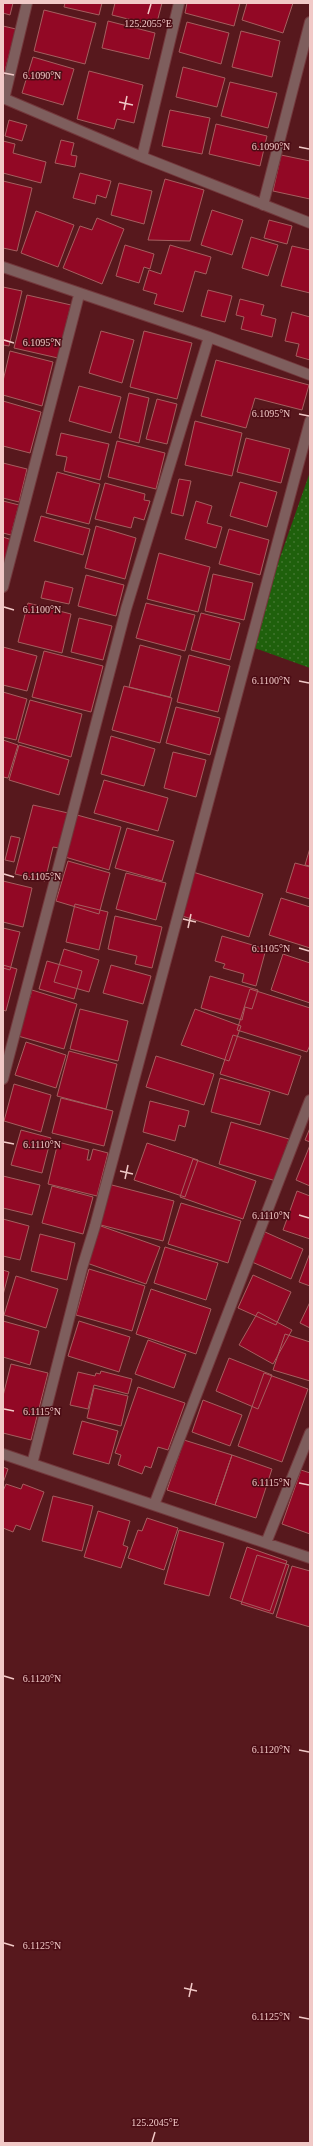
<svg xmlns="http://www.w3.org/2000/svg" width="313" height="2146" viewBox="0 0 313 2146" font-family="Georgia,serif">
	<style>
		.park { fill: url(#park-dots) }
		.building { fill: #920825; stroke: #a55e5f }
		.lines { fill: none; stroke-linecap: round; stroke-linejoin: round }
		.street-casing { stroke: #73383c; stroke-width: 12 }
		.street { stroke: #7e5e5d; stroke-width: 10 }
		.ticks { fill: none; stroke: #f1c9c7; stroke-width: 1.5 }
		.ticks-label { font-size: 10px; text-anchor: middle; fill: #f1c9c7; stroke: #4b0c14; stroke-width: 3; stroke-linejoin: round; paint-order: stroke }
	</style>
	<defs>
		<pattern id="park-dots" width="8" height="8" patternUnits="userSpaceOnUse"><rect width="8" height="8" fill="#1f600c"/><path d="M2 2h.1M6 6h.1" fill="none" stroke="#40752e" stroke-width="1.8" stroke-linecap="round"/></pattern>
	</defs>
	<rect width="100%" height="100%" fill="#57181d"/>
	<!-- park -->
	<path class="park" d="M310 472V668L249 646Z"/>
	<!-- building -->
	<path class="building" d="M3 3H13L10 15 3 13Z
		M65 3H102L99 15 64 7Z
		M115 3H162L156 26 112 15Z
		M187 3H240L234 26 185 13Z
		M247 3H293L283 33 242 20Z
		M44 10 96 23 85 64 34 51Z
		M108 21 155 33 149 59 102 48Z
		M187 22 229 33 221 64 179 52Z
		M3 26 16 29 4 75H3Z
		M241 31 280 41 272 77 232 67Z
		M33 57 74 69 63 105 22 93Z
		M183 67 225 78 217 107 176 97Z
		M89 71 143 85 134 123 117 119 114 129 77 119Z
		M230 82 277 93 268 128 221 116Z
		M170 110 210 118 202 154 162 146Z
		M9 120 27 125 22 141 5 136Z
		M216 124 267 136 260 166 209 154Z
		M61 140 74 143 71 155 77 156 75 167 55 163Z
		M3 141 15 144 13 153 46 162 41 183 3 173Z
		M281 155 310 161V199L273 191Z
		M80 173 111 181 106 198 97 195 95 204 73 198Z
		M165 179 204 190 190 241 148 240Z
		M3 181 32 188 17 251 3 248Z
		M119 183 152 191 144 224 111 215Z
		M212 210 243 220 232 255 201 245Z
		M36 211 74 225 58 267 21 253Z
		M97 218 124 229 102 284 63 268 80 226 92 230Z
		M269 220 292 226 287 244 264 238Z
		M251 237 278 245 268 276 242 268Z
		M125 245 154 254 150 269 144 267 139 283 116 276Z
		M170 245 211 257 206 274 195 271 183 312 154 304 157 294 143 290 149 270 161 274Z
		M292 246 310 250V293L281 286Z
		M3 287 22 291 9 346 3 345Z
		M208 290 232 296 225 322 201 316Z
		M27 295 71 305 58 358 14 348Z
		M240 299 264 305 261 315 276 319 272 337 241 329 244 317 236 315Z
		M292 312 310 317V360L296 356 299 344 285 341Z
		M101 331 134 340 122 383 89 373Z
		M144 331 192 343 177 399 130 387Z
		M10 351 53 362 42 406 3 395V381Z
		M216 360 309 385 302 410 255 398 246 428 201 416Z
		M79 386 121 397 111 433 69 421Z
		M129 393 149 398 139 443 119 438Z
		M157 399 177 404 167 444 146 439Z
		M3 401 41 412 30 453 3 446Z
		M195 421 242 433 232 476 185 465Z
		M61 433 109 444 100 480 64 471 67 457 56 455Z
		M246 438 290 449 281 483 237 472Z
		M117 441 165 453 156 489 108 477Z
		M3 463 27 469 19 502 3 498Z
		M57 472 100 484 89 524 46 513Z
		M179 479 191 481 183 516 171 513Z
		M240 482 277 492 267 527 230 516Z
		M105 483 145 494 144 500 150 501 144 520 134 517 131 528 95 519Z
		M3 501 19 505 11 535 3 533Z
		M196 501 212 506 207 523 222 527 216 548 185 539Z
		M41 516 90 529 83 555 34 541Z
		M96 526 136 538 125 579 85 568Z
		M229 529 269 540 260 575 219 564Z
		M3 537 12 540 3 571Z
		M159 553 210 567 198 612 147 599Z
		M213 574 253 583 244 620 205 611Z
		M86 575 124 585 116 616 78 606Z
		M45 581 73 588 69 604 41 598Z
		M28 603 71 614 62 653 18 642Z
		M146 603 195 615 185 651 136 638Z
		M201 613 240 623 230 660 191 650Z
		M79 618 112 626 103 660 71 652Z
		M140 645 181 656 170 697 129 687Z
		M3 647 37 656 27 691 3 685Z
		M44 651 103 666 91 712 32 697Z
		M189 655 230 666 218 712 177 702Z
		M124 686 172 698 160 743 112 730Z
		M3 692 27 699 16 740 3 737Z
		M30 700 82 714 71 757 18 742Z
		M176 707 220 718 210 755 166 743Z
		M111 736 155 749 144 786 101 774Z
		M3 740 18 745 8 778 3 777Z
		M19 745 69 760 59 795 9 780Z
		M173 752 206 760 196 797 164 788Z
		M104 780 168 798 158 831 94 813Z
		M33 805 68 813 59 848 53 847 45 881 15 874Z
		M77 815 121 827 109 870 65 857Z
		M127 828 174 841 162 881 115 868Z
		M11 836 20 838 14 862 5 860Z
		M310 848V866L305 865Z
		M68 861 110 873 99 914 56 901Z
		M295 863 310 867V899L286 892Z
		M193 872 263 894 249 937 179 915Z
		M126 873 166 883 156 920 116 909Z
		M3 881 32 888 23 927 3 922Z
		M281 898 310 907V948L269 935Z
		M75 904 108 912 99 950 66 942Z
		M115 916 162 927 152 968 135 964 137 956 108 949Z
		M3 928 20 932 10 970 3 968Z
		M222 936 266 949 256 986 242 982 244 974 223 968 225 964 215 961Z
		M64 949 99 960 89 992 54 982Z
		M283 954 310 963V1003L271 990Z
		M47 961 82 971 74 999 39 989Z
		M3 965 17 969 6 1011 3 1010Z
		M111 965 151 976 143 1004 103 993Z
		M210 976 258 990 252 1009 245 1007 242 1020 201 1008Z
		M250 989 310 1008V1045L307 1052 237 1030Z
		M32 990 77 1004 64 1049 18 1036Z
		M80 1009 128 1021 118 1061 70 1049Z
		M195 1009 241 1026 229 1061 181 1045Z
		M233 1035 301 1056 288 1095 220 1074Z
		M26 1042 66 1055 56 1088 15 1075Z
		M69 1051 117 1064 106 1109 57 1096Z
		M156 1056 214 1074 204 1105 146 1087Z
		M220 1078 270 1092 260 1125 211 1112Z
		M14 1084 51 1095 41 1132 4 1121Z
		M61 1098 113 1111 104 1146 52 1133Z
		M150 1101 189 1111 185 1127 179 1125 175 1141 143 1132Z
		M231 1122 289 1139 276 1181 219 1164Z
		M310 1128V1142L305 1140Z
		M21 1130 51 1138 42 1173 11 1165Z
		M58 1142 89 1150 87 1160H90L93 1149 108 1153 97 1196 48 1184Z
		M147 1143 198 1160 185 1197 134 1180Z
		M310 1145V1186L296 1180Z
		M193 1159 256 1181 243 1219 180 1197Z
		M3 1176 40 1185 32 1215 3 1208Z
		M108 1184 174 1201 163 1241 97 1224Z
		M52 1186 93 1197 83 1234 42 1223Z
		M297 1191 310 1196V1239L283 1230Z
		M181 1203 241 1221 228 1263 168 1244Z
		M3 1219 29 1226 20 1260 3 1256Z
		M98 1225 160 1247 146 1284 84 1262Z
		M265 1232 303 1249 291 1279 252 1262Z
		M40 1234 75 1243 67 1280 31 1271Z
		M165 1247 218 1263 206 1300 154 1283Z
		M310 1253V1286L299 1282Z
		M89 1269 145 1286 132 1331 76 1315Z
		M3 1270 9 1272 3 1295Z
		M253 1275 291 1292 276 1325 238 1308Z
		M16 1276 58 1289 46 1328 4 1315Z
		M151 1289 211 1309 196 1354 136 1334Z
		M310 1302V1328L300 1323Z
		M258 1312 292 1330 273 1364 239 1345Z
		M3 1321 39 1331 30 1365 3 1357Z
		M79 1321 130 1337 119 1372 68 1356Z
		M285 1334 310 1342V1381L273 1370Z
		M148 1340 186 1354 174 1388 135 1374Z
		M229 1358 272 1375 258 1409 216 1391Z
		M11 1364 48 1373 31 1440 3 1433V1396Z
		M101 1371 132 1379 128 1394 94 1385 88 1409 70 1405 78 1372 95 1376 96 1373 100 1374Z
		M264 1373 308 1389 282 1462 238 1446Z
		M138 1387 185 1403 168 1450 158 1447 151 1468 145 1466 142 1474 118 1465 121 1455 115 1453Z
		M94 1388 128 1396 121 1426 87 1418Z
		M203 1400 242 1415 230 1446 192 1432Z
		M82 1421 118 1431 109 1464 73 1454Z
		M184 1440 232 1455 215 1505 167 1490Z
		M232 1455 272 1469 256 1518 215 1505Z
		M3 1467 8 1469 3 1483Z
		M301 1470 310 1473V1534L282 1524Z
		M6 1484 21 1489 23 1484 44 1492 30 1530 16 1525 13 1532 3 1528V1491Z
		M53 1496 93 1506 82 1551 42 1541Z
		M98 1511 130 1521 123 1545 128 1547 121 1568 84 1557Z
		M147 1518 178 1528 164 1570 128 1558 138 1530 142 1531Z
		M179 1530 224 1543 209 1596 164 1584Z
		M247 1547 287 1561 270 1611 230 1598Z
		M257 1555 289 1565 273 1614 241 1604Z
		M292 1566 310 1571V1627L276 1617Z"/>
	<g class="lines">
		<defs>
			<path id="street" d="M3 98 142 157 310 223
				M4 99 27 3
				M142 157 179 3
				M263 205 310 22
				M3 267 209 337 310 375
				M3 587 79 295
				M3 1079 126 609 209 337
				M3 1454 310 1558
				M32 1464 82 1268 95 1226 310 421
				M154 1505 310 1100
				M266 1543 310 1433"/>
		</defs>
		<!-- street casing -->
		<use href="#street" class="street-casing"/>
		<!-- street -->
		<use href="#street" class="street"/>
	</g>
	<!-- ticks -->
	<path class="ticks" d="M148 14 151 4M4 73 14 75M119 102 133 105M124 110 127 96M299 147 309 149M4 340 14 343M299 414 309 416M4 607 14 610M299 681 309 683M4 874 14 877M183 919 196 922M188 928 191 914M299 948 309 951M4 1142 14 1144M120 1171 133 1174M125 1179 128 1165M299 1215 309 1218M4 1409 14 1411M299 1483 309 1485M4 1676 14 1679M299 1750 309 1752M4 1943 14 1946M184 1988 197 1991M189 1997 192 1983M299 2017 309 2019M152 2142 155 2132"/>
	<g class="ticks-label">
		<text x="148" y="27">125.2055°E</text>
		<text x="42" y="79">6.1090°N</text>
		<text x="271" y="150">6.1090°N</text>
		<text x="42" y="346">6.1095°N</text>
		<text x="271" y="417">6.1095°N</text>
		<text x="42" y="613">6.1100°N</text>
		<text x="271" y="684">6.1100°N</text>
		<text x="42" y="880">6.1105°N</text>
		<text x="271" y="952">6.1105°N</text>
		<text x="42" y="1148">6.1110°N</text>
		<text x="271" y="1219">6.1110°N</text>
		<text x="42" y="1415">6.1115°N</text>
		<text x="271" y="1486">6.1115°N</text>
		<text x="42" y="1682">6.1120°N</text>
		<text x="271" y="1753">6.1120°N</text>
		<text x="42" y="1949">6.1125°N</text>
		<text x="271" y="2020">6.1125°N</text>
		<text x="155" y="2126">125.2045°E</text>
	</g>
	<!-- border -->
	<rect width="313" height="2146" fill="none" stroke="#f1c9c7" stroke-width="8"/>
</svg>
